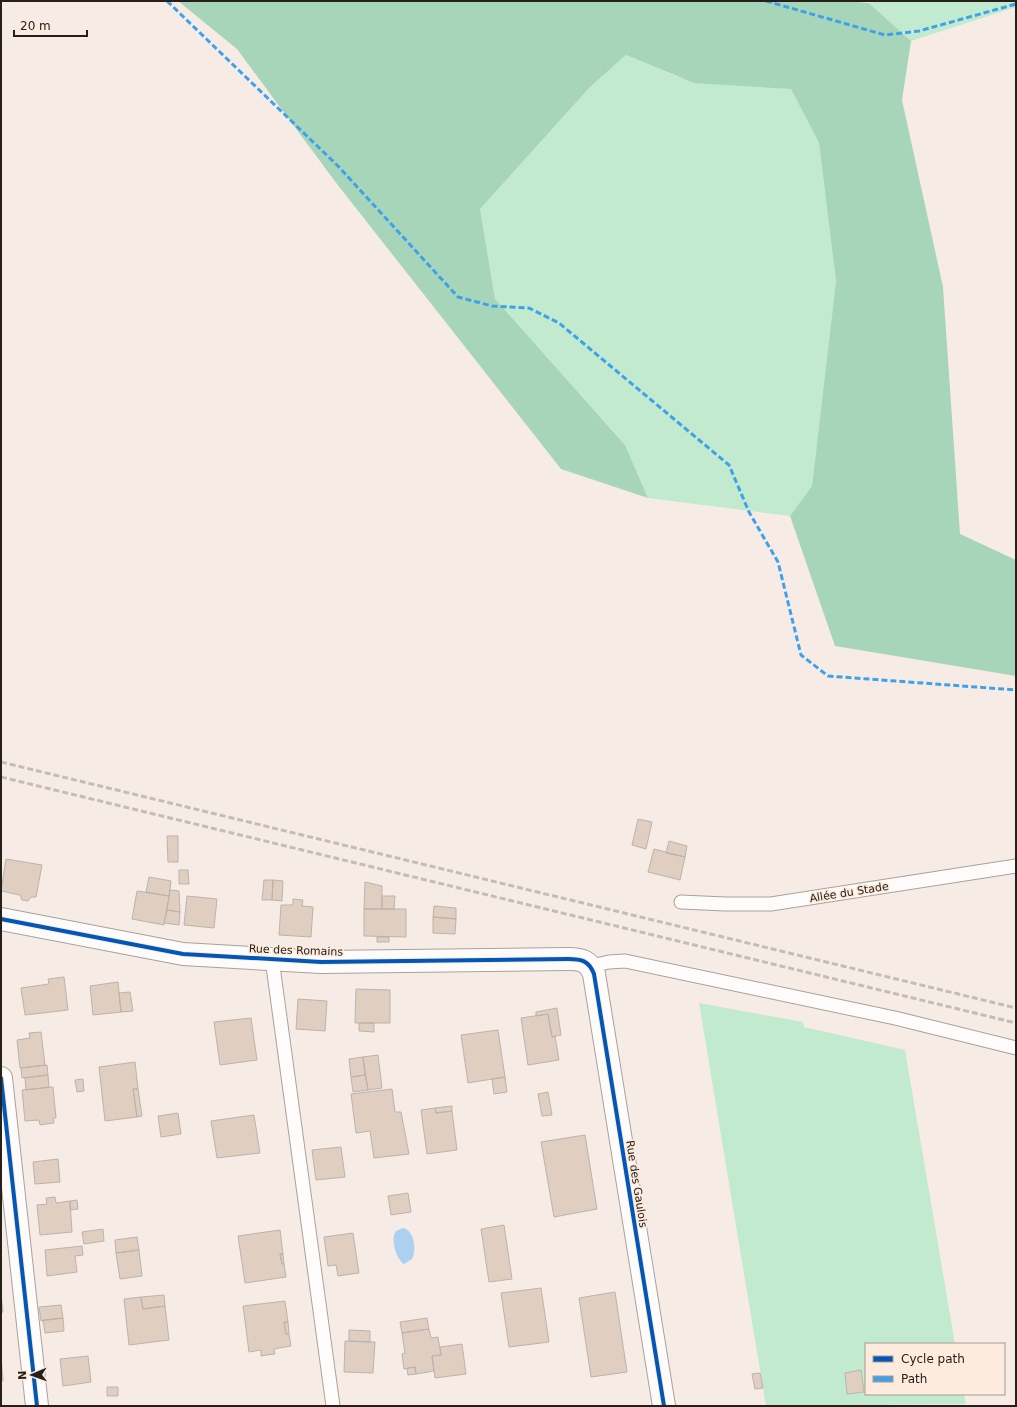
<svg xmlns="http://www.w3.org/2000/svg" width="1017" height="1407" viewBox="0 0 1017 1407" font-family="'DejaVu Sans',sans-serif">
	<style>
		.green { fill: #c2eacf }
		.forest { fill: #a7d5b9 }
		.water { fill: #acd1f0 }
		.building { fill: #e0cec0; stroke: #bbb3ae }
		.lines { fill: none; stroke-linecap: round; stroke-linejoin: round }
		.service-casing { stroke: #a9a19c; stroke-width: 15 }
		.minor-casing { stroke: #a9a19c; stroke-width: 24 }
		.service { stroke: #fefcfb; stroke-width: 13 }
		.minor { stroke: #fefcfb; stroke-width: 22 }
		.rail { stroke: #c0bebc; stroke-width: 3; stroke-dasharray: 6 3; stroke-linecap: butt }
		.quiet { stroke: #3ea2ea; stroke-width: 3; stroke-dasharray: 6 3; stroke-linecap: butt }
		.cycleway-casing { stroke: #fdebde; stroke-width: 6 }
		.cycleway { stroke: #0057b8; stroke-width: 4 }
		.labels { text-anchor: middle; stroke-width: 3.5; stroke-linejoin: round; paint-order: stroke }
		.street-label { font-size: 11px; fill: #26201b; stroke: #fdebde }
	</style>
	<rect width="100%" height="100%" fill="#f6ece5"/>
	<!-- green -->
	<path class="green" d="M878 1H1016V7L911 41 869 3Z
		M626 55 678 77 791 89 819 143 836 281 812 486 790 516 648 498 625 445 495 299 480 209 590 87Z
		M699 1003 803 1022 804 1027 905 1050 955 1344H866V1394H964L966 1404 766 1406Z"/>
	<!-- forest -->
	<path class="forest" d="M178 1H849L869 3 911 41 902 100 943 287 960 534 1016 560V676L835 646 790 516 812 486 836 281 819 143 791 89 694 83 626 55 590 87 480 209 495 299 625 445 648 498 561 469 337 184 237 49Z"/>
	<!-- water -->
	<path class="water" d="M403 1228C414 1230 417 1250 412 1259L404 1264C396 1259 390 1239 396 1231Z"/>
	<!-- building -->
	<path class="building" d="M638 819 652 822 646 849 632 845Z
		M167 836H178V862H168Z
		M669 841 687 846 685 857 666 853Z
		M654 849 685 857 680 880 648 872Z
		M6 859 42 865 36 897H31L28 901 22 900 20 895 1 891Z
		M179 870H188L189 884H179Z
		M149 877 171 881 169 896 146 892Z
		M264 880H273L272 900H262Z
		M273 880 283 881 282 901 272 900Z
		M365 882 382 886V909H364Z
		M170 890 179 891 180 912 167 910Z
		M137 891 169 896 164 925 132 919Z
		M187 896 217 899 214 928 184 925Z
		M382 896H395L394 909H382Z
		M293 899 303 900 302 906 313 907 311 937 279 935 281 905H293Z
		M434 906 456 908V919L433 917Z
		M364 909H406V937L364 936Z
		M167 910 180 912 179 925 164 923Z
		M433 917 456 919 455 934 433 933Z
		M377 937H389V942H377Z
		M64 977 68 1010 25 1015 21 988 49 984 48 979Z
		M118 982 121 1012 93 1015 90 986Z
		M356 989 390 990V1023H355Z
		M130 992 133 1011 121 1012 119 993Z
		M298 999 327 1001 325 1031 296 1029Z
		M557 1008 561 1035 552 1037 548 1014 536 1016V1012Z
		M548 1014 552 1037 555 1036 559 1060 528 1065 521 1018Z
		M251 1018 257 1060 220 1065 214 1022Z
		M359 1023H374V1032L359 1031Z
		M498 1030 505 1077 468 1083 461 1035Z
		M41 1032 45 1065 20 1068 17 1040 30 1038 29 1033Z
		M378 1055 382 1088 368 1090 363 1057Z
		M363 1057 365 1075 351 1077 349 1059Z
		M135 1062 138 1089H133L137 1117 105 1121 99 1067Z
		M47 1065 48 1075 22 1078 21 1068Z
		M48 1075 49 1087 26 1090 25 1078Z
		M365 1075 368 1090 353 1092 351 1077Z
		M505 1077 507 1092 494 1094 492 1079Z
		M83 1079 84 1091 77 1092 75 1080Z
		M53 1087 56 1118H53L54 1123 40 1125 39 1120 25 1121 22 1090Z
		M133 1089H138L142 1116 137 1117Z
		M392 1089 395 1112H401L409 1154 374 1158 370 1131 356 1133 351 1094Z
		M548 1092 552 1115 542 1116 538 1094Z
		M452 1106V1111L436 1113 435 1108Z
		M435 1108 436 1113 452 1111 457 1150 427 1154 421 1110Z
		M178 1113 181 1134 161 1137 158 1116Z
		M254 1115 260 1153 217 1158 211 1121Z
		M585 1135 597 1209 554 1217 541 1142Z
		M341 1147 345 1177 316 1180 312 1150Z
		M58 1159 60 1182 35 1184 33 1162Z
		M408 1193 411 1212 391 1215 388 1196Z
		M55 1197 56 1203 70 1201 72 1232 40 1235 37 1205 47 1204 46 1198Z
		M77 1200 78 1209 70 1210V1201Z
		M504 1225 512 1279 489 1282 481 1229Z
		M103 1229 104 1241 84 1244 82 1232Z
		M280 1230 283 1254H280L282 1264H284L286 1277 245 1283 238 1236Z
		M353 1233 359 1273 338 1276 336 1265 328 1266 324 1237Z
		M137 1237 139 1250 116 1253 115 1240Z
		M82 1246 83 1255 75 1256 77 1272 47 1276 45 1250Z
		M139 1250 142 1276 120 1279 116 1253Z
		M280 1254H283L284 1264H282Z
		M541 1288 549 1342 509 1347 501 1293Z
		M615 1292 627 1372 591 1377 579 1298Z
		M1 1295 3 1312 1 1313Z
		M164 1295 165 1306 143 1309 141 1297Z
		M141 1297 143 1309 165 1306 169 1340 129 1345 124 1299Z
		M285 1301 288 1322H284L286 1334H289L291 1346 274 1349 275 1354 267 1355 261 1356V1350L249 1352 243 1306Z
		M61 1305 63 1318 41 1321 39 1307Z
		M63 1318 64 1331 45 1333 43 1320Z
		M427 1318 429 1329 402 1333 400 1322Z
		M284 1322H288L289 1334H286Z
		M429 1329 431 1338 438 1337 441 1355 432 1356 434 1371 416 1374 415 1367 404 1369 402 1354 405 1353 402 1333Z
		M349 1330 370 1331V1342L349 1341Z
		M345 1341 375 1342 373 1373 344 1372Z
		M462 1344 466 1374 435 1378 432 1356 441 1355 440 1347Z
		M1 1354 3 1381H1Z
		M88 1356 91 1382 63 1386 60 1359Z
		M415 1367 416 1374 408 1375 407 1368Z
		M861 1370 864 1392 847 1394 845 1373Z
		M760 1373 763 1388 755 1389 752 1374Z
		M107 1387H118V1396H107Z"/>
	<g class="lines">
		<defs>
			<path id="service" d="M681 902 725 904H771L1016 866
				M272 959 333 1406
				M591 966 609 962 625 961 895 1018 1016 1048"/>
			<path id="minor" d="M1 919 183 954 321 962 568 959C582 959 589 961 594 974L664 1406
				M1 1078 37 1406"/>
		</defs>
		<!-- service casing -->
		<use href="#service" class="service-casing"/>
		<!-- minor casing -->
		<use href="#minor" class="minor-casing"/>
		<!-- service -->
		<use href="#service" class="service"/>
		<!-- minor -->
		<use href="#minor" class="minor"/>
		<!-- rail -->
		<path class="rail" d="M1 762 1016 1008
			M1 777 1016 1023"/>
		<!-- quiet -->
		<path class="quiet" d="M167 1 338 166 458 297 492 306 529 308 559 323 729 465 749 512 778 562 801 655 828 676 1016 690
			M766 1 885 35 919 31 1016 4"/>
		<defs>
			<path id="cycleway" d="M1 919 183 954 321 962 568 959C582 959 589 961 594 974L664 1406
				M1 1078 37 1406"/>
		</defs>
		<!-- cycleway casing -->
		<use href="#cycleway" class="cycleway-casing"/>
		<!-- cycleway -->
		<use href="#cycleway" class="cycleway"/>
	</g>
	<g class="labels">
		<!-- street labels -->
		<g class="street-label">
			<text transform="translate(849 892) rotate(-9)" y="4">Allée du Stade</text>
			<text transform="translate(296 950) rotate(2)" y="4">Rue des Romains</text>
			<text transform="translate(637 1184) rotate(81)" y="4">Rue des Gaulois</text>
		</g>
	</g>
	<!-- border -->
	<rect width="1017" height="1407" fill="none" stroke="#26201b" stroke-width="4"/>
	<!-- legend -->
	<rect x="865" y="1343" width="140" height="52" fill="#fdebde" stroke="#a79a90"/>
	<rect x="873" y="1356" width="20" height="6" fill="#0057b8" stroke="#a79a90"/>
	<text x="901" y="1363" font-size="12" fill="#26201b">Cycle path</text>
	<rect x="873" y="1376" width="20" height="6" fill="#3ea2ea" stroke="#a79a90"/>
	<text x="901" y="1383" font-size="12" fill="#26201b">Path</text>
	<!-- north arrow -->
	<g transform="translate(32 1375) rotate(268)" stroke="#fdebde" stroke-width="3" paint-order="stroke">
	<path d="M0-3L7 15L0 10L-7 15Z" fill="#26201b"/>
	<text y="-6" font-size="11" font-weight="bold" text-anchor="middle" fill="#26201b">N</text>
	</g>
	<!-- scale -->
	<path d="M14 30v6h73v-6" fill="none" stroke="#26201b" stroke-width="2"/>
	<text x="20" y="30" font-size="12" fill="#26201b" stroke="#fdebde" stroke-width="3" paint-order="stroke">20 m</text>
</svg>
